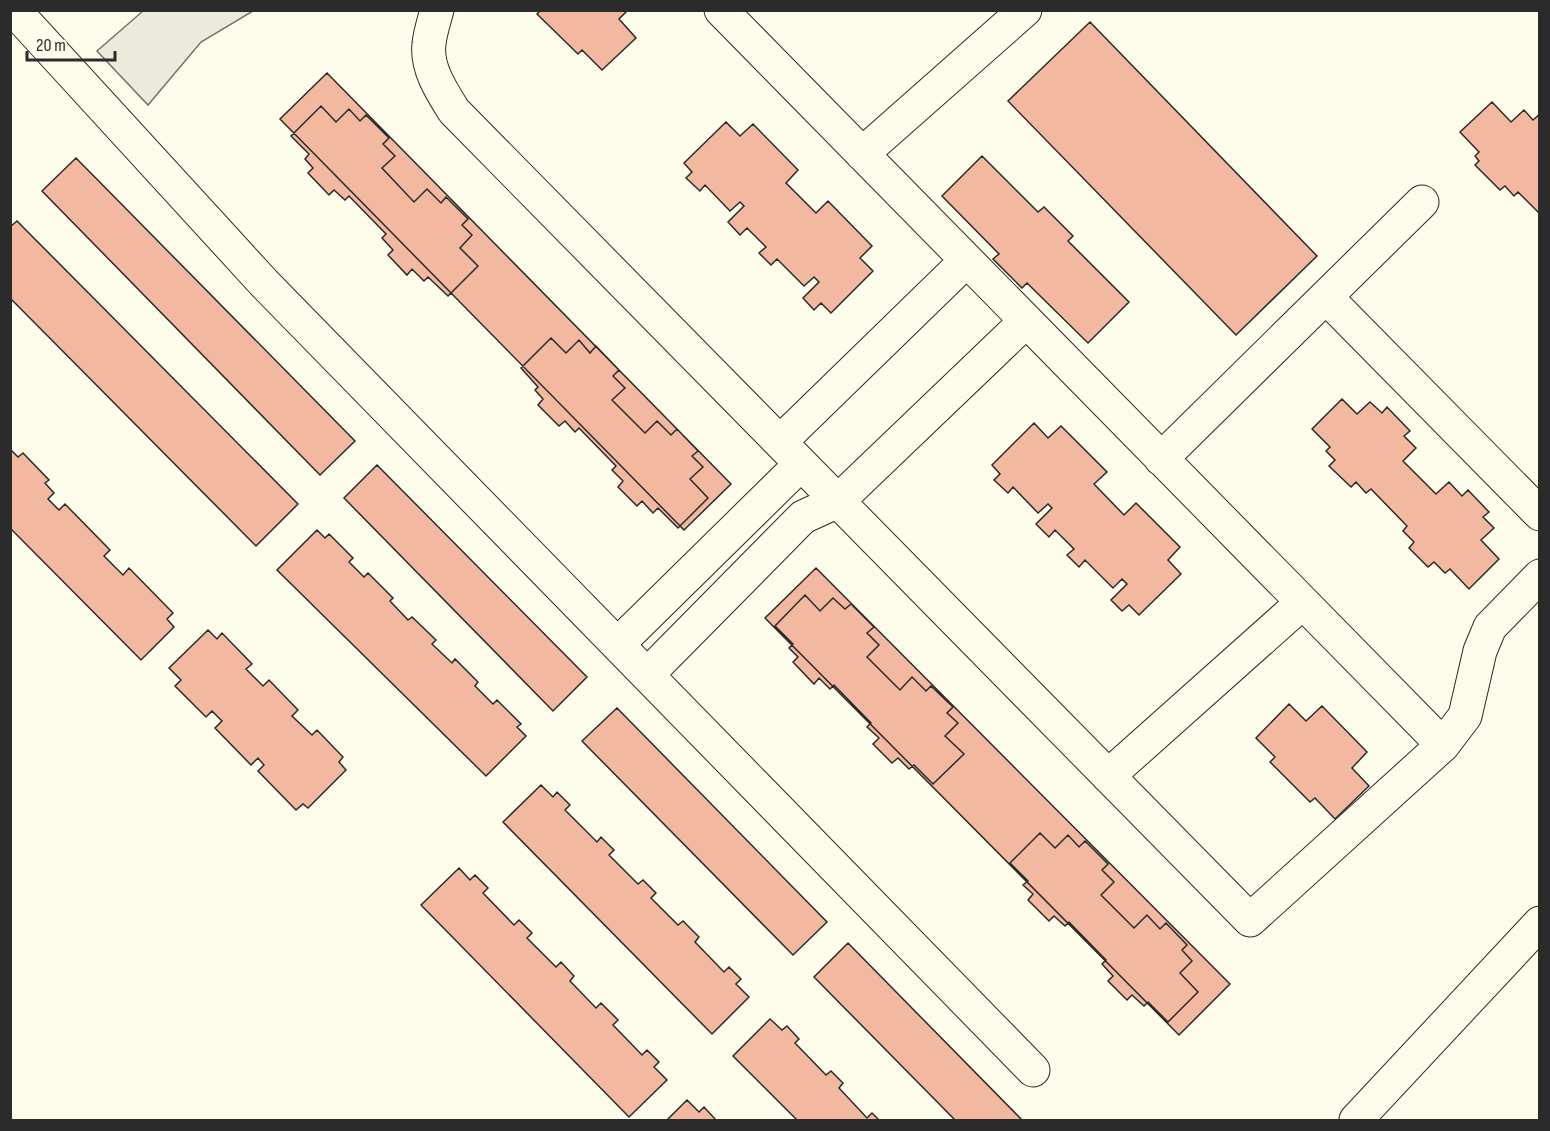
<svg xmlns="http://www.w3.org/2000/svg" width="1550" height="1131" viewBox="0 0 1550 1131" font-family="'Sofia Sans Condensed',sans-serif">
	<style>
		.green { fill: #ecebdb; stroke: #74746e; stroke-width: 1.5 }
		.building { fill: #f2b8a0; stroke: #2b2b2b; stroke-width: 1.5 }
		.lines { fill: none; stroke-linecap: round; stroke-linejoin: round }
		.minor-casing { stroke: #2b2b2b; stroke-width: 35 }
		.minor { stroke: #fdfbea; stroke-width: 33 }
	</style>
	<rect width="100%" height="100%" fill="#fdfbea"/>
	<!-- green -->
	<path class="green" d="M143 11V10L253 11 201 42 148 105 97 51Z"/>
	<!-- building -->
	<path class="building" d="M541 10H628L619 19 636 38 602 70 582 50 578 54 537 14Z
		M1090 22 1317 256 1236 335 1008 101Z
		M327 73 731 484 684 530 280 119Z
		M1492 102 1511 122 1524 110 1533 120 1540 114V214L1518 192 1514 196 1505 186 1500 190 1475 165 1479 161 1475 156 1479 152 1460 132Z
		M321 106 336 122 349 109 360 121 366 115 389 138 383 144 395 156 382 168 414 202 427 189 441 203 446 197 468 219 462 225 472 235 460 248 478 266 448 296 428 277 424 281 412 269 407 275 388 255 393 250 382 238 386 234 349 196 345 200 334 190 329 195 308 173 313 168 305 159 309 154 291 136Z
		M726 122 740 136 753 124 798 170 786 183 816 213 828 201 872 246 860 258 873 271 831 313 821 303 814 310 803 298 819 282 814 277 804 286 777 259 771 265 759 253 766 247 747 228 740 235 728 222 744 206 740 202 730 211 705 185 700 191 686 178 692 172 684 163Z
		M982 156 1038 212 1044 207 1073 236 1068 241 1129 302 1088 343 1027 283 1022 288 993 259 999 254 942 196Z
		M76 158 355 441 320 475 42 191Z
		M17 221 298 504 256 546 10 298V227Z
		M551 338 566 353 579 340 590 353 596 346 619 370 613 376 625 388 612 400 645 433 657 421 671 435 677 429 698 451 692 456 703 467 690 479 708 498 678 528 658 508 653 513 642 501 637 506 618 487 623 481 612 470 616 466 579 428 575 432 565 421 559 426 538 405 543 399 535 390 538 387 521 368Z
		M1342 399 1357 414 1370 402 1382 413 1387 407 1410 431 1404 436 1416 448 1403 461 1436 494 1449 482 1462 496 1468 490 1489 512 1483 517 1494 528 1481 540 1499 559 1469 589 1450 569 1445 573 1434 562 1428 567 1409 548 1414 542 1403 531 1407 526 1371 489 1366 493 1356 482 1351 487 1329 466 1335 460 1326 451 1330 447 1312 429Z
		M1034 423 1048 438 1061 426 1107 472 1094 484 1124 515 1136 503 1180 547 1168 560 1181 574 1139 615 1129 605 1122 611 1111 600 1127 584 1122 579 1113 588 1085 560 1079 567 1067 555 1074 549 1055 530 1049 537 1036 524 1052 508 1048 504 1038 513 1013 487 1008 493 994 480 1000 474 992 465Z
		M10 449 18 457 23 453 49 480 45 483 54 493 48 499 59 510 65 504 110 550 104 556 123 575 129 568 173 613 167 619 174 627 141 660 10 528Z
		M377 465 587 677 553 711 344 498Z
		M317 530 325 538 329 534 353 558 349 562 364 577 368 573 393 598 390 601 408 620 412 617 436 640 432 644 452 663 455 659 478 682 475 686 493 704 497 700 521 724 517 727 526 736 486 776 277 570Z
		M816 568 1230 984 1179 1035 765 618Z
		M805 595 820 611 833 598 845 609 851 604 874 627 867 633 879 645 867 657 900 690 912 677 926 691 931 686 953 707 947 713 958 723 945 736 964 754 933 784 914 765 909 769 898 758 892 763 873 744 879 738 867 727 871 723 834 685 830 689 819 678 814 684 793 662 798 657 789 648 793 644 775 626Z
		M208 630 217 639 222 633 252 664 246 669 263 686 269 680 298 710 292 716 312 735 317 730 343 757 339 762 346 770 308 808 303 804 296 810 258 771 264 765 258 758 251 765 215 728 222 721 212 711 206 717 175 686 181 680 169 668Z
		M1289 704 1306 721 1322 706 1367 752 1352 768 1369 786 1335 819 1315 798 1310 802 1270 762 1275 757 1256 738Z
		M617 708 827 922 793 955 582 741Z
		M541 785 553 797 557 792 570 805 565 810 597 842 601 837 614 850 609 855 638 884 643 880 656 893 651 898 678 925 683 921 699 937 695 942 724 972 729 967 741 979 736 984 749 997 712 1034 503 822Z
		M1040 833 1055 848 1068 835 1079 847 1085 841 1108 864 1102 870 1114 882 1101 895 1134 928 1147 915 1160 929 1166 923 1187 945 1182 950 1192 961 1180 973 1198 992 1168 1022 1148 1002 1144 1006 1132 995 1127 1000 1108 981 1113 976 1102 964 1106 960 1069 922 1065 926 1054 916 1049 921 1028 900 1033 894 1023 885 1028 881 1010 863Z
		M459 868 470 880 475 875 488 888 483 893 514 925 519 920 532 933 527 938 556 967 561 962 574 976 570 981 596 1008 601 1003 618 1020 613 1025 642 1055 647 1050 659 1062 654 1067 667 1080 629 1117 421 905Z
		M848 943 1022 1120H955L814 977Z
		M770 1019 782 1030 787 1026 799 1039 795 1043 826 1075 831 1071 843 1083 839 1088 867 1118 872 1113 879 1120H797L733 1056Z
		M687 1100 699 1112 704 1107 716 1120H667Z"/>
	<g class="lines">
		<defs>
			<path id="minor" d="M14 10 264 283 1033 1070
				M437 10C434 21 430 33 429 44 426 68 442 92 454 111L1250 920 1443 745 1465 716 1480 651 1490 627 1540 576
				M721 10 1443 745
				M862 154 1025 10
				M1326 297 1540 514
				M780 442 966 261
				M1161 459 1422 202
				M618 644 801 464
				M647 675 803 517 838 501 1026 321
				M1108 776 1302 603
				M1356 1120 1540 923"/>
		</defs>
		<!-- minor casing -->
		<use href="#minor" class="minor-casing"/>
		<!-- minor -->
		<use href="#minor" class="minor"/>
	</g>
	<!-- border -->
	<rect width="1550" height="1131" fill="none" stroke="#2b2b2b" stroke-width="24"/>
	<!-- scale -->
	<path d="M27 51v9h88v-9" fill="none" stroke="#2b2b2b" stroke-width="3"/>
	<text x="36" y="51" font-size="18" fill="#2b2b2b" stroke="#fdfbea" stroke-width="4.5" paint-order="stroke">20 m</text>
</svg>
